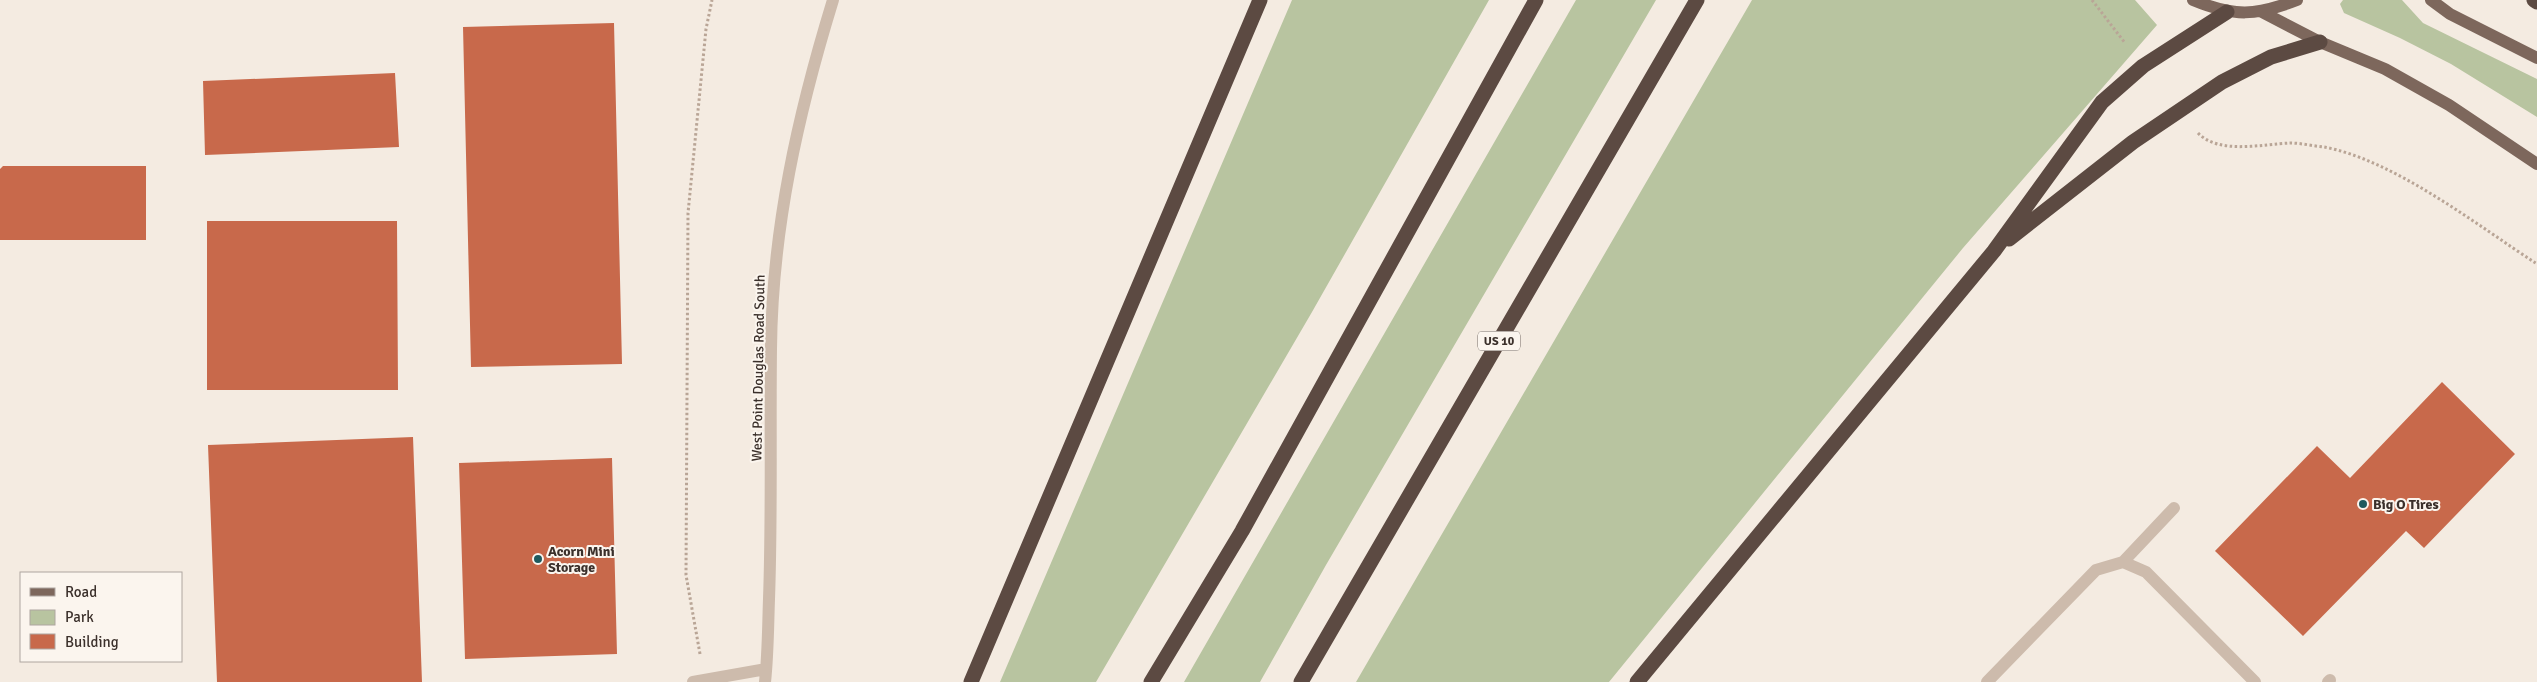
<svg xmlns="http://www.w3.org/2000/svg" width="2537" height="682" viewBox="0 0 2537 682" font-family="Signika,sans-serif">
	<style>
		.green { fill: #b8c4a0 }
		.building { fill: #c8694b }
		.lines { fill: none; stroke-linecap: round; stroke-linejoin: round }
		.path { stroke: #b9a596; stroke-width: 3; stroke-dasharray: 2.5 2.5; stroke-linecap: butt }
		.minor { stroke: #cdbbac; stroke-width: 12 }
		.major { stroke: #7d675c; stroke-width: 12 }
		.highway { stroke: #5c4a42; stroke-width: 15 }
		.poi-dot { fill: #1f5a5e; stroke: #fbf5ee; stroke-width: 2 }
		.labels { text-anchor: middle; stroke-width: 4; stroke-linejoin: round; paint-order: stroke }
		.shield { fill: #fbf5ee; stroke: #756b66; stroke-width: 1 }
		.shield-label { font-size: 12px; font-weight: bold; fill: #3b302b }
		.street-label { font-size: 14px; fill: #3b302b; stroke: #fbf5ee }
		.poi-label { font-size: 14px; font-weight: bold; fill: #3b302b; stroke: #fbf5ee; text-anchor: start }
	</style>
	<rect width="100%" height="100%" fill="#f4ebe1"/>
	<!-- green -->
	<path class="green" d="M1292 0H1489L1312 312 1096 682H1000Z
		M1576 0H1656L1326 565 1260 682H1184Z
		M1752 0H2135L2157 25 1963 248 1609 682H1356Z
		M2343 0H2402L2423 23 2537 79V117L2451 64 2400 38 2344 13 2340 4Z"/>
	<!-- building -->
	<path class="building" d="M614 23 622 364 471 367 463 27Z
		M395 73 399 147 205 155 203 81Z
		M3 166H146V240H0V169Z
		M207 221H397L398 390H207Z
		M2442 382 2515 454 2424 548 2406 531 2303 636 2215 551 2317 446 2350 478Z
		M413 437 422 682H217L208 445Z
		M612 458 617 654 465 659 459 463Z"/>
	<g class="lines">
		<!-- path -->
		<path class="path" d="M2092 0 2125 43
			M2198 133C2219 155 2263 144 2290 143 2301 143 2313 146 2324 147 2394 160 2477 225 2537 264
			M700 654 686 575 688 213 706 29 712 0"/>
		<!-- minor -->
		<path class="minor" d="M2123 562 2174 508
			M693 682 766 669
			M765 682C768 655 768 627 769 599 772 515 770 432 771 349 772 229 798 114 833 0
			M1987 682 2096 570 2123 562 2146 572 2255 682
			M2328 682 2330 680"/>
		<!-- major -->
		<path class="major" d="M2193 0C2234 17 2256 16 2297 0
			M2431 0 2450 14 2537 58
			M2262 12 2320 42 2385 69 2449 105 2537 164"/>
		<!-- highway -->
		<path class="highway" d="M2534 0 2537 2
			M2009 239 2133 142 2222 82 2271 57 2320 42
			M971 682 1260 0
			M1151 682 1242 531 1536 0
			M1301 682 1697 0
			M1637 682 1994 251 2102 102 2143 66 2227 12"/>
	</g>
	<!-- markers -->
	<g class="poi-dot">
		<circle cx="2363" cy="504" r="5"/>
		<circle cx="538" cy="559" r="5"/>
	</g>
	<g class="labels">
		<!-- shield labels -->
		<rect class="shield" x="1478" y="331.5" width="42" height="19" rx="4"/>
		<g class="shield-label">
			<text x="1499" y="345">US 10</text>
		</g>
		<!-- street labels -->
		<g class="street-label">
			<text transform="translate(758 368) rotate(-89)" y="5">West Point Douglas Road South</text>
		</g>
		<!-- poi labels -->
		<g class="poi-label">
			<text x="2373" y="509">Big O Tires</text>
			<text x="548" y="556">Acorn Mini<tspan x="548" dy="16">Storage</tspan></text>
		</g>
	</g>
	<!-- legend -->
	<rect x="20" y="572" width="162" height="90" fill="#fbf5ee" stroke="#aea6a0"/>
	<rect x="30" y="588" width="25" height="8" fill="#7d675c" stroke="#aea6a0"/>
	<text x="65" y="597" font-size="15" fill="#3b302b">Road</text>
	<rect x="30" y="610" width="25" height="15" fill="#b8c4a0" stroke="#aea6a0"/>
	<text x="65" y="622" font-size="15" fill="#3b302b">Park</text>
	<rect x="30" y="634" width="25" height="15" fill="#c8694b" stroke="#aea6a0"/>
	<text x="65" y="647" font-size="15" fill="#3b302b">Building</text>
</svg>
